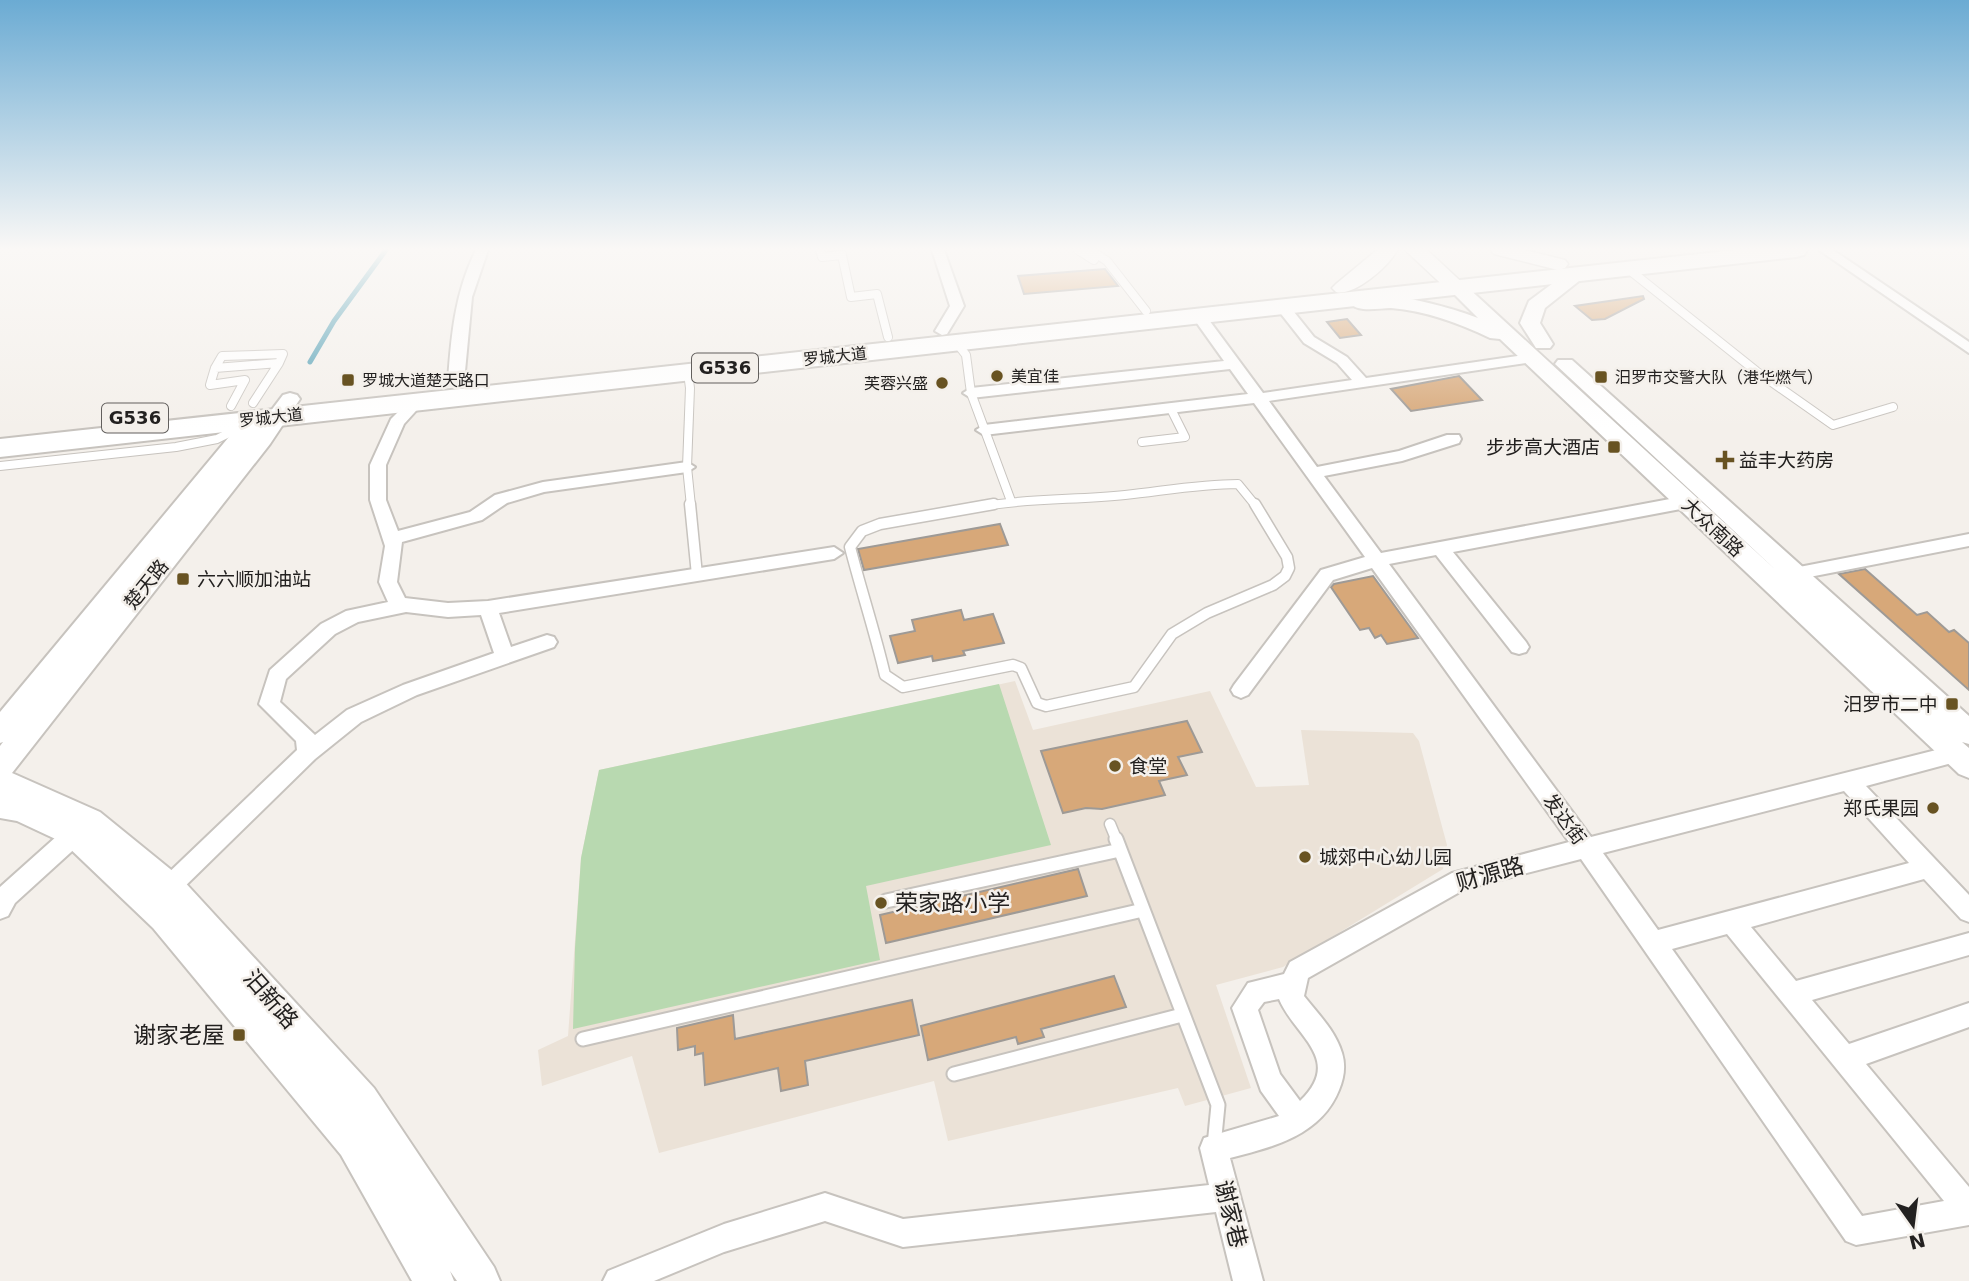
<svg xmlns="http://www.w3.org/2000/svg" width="1969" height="1281" viewBox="0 0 1969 1281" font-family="'DejaVu Sans','Noto Sans SC',sans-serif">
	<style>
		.built { fill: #ebe2d7 }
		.green { fill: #b8d9b0 }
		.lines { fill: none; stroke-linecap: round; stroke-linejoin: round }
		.stream { stroke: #519eb4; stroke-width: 5 }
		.building { fill: #d7a879; stroke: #9e9a96; stroke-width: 2 }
		.lane-far2-casing { stroke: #c7c3be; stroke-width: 10 }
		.lane-far1-casing { stroke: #c7c3be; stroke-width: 13 }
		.lane-casing { stroke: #c7c3be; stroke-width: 17 }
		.street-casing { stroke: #c7c3be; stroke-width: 4 }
		.secondary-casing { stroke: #c7c3be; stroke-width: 4 }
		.primary-casing { stroke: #c7c3be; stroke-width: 3 }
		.highway-casing { stroke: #c7c3be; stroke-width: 4 }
		.lane-far2 { stroke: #fff; stroke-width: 8 }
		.lane-far1 { stroke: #fff; stroke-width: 10 }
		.lane { stroke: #fff; stroke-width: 13 }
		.street { fill: #fff; fill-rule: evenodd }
		.secondary { fill: #fff; fill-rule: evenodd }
		.primary { fill: #fff; fill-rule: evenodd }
		.highway { fill: #fff; fill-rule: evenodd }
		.poi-dot { fill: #685322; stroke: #f4f0eb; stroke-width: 2.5 }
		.labels { text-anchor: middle; stroke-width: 5; stroke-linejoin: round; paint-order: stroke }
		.far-street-label { font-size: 16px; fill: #232120; stroke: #f4f0eb }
		.far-poi-label { font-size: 16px; fill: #232120; stroke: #f4f0eb; text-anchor: start }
		.shield { fill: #f4f0eb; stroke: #625f5d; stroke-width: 2 }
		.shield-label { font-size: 18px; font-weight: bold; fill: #232120 }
		.poi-label { font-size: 19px; fill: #232120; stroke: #f4f0eb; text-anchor: start }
		.street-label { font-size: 19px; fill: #232120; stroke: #f4f0eb }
		.near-street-label { font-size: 23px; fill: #232120; stroke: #f4f0eb }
		.near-poi-label { font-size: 23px; fill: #232120; stroke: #f4f0eb; text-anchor: start }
	</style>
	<rect width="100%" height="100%" fill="#f4f0eb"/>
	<!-- built -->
	<path class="built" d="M1015 681 1033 730 1210 691 1256 787 1309 785 1301 730 1413 733 1419 741 1447 845 1443 869 1283 967 1216 985 1251 1088 1185 1106 1178 1088 948 1141 934 1081 659 1153 632 1056 542 1086 538 1050 568 1036 581 858 599 770Z"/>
	<!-- green -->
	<path class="green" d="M999 684 1051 845 866 886 880 960 573 1029 575 948 581 858 599 770Z"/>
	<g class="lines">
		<!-- stream -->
		<path class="stream" d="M310 362 334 321 386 250"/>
	</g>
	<!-- building -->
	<path class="building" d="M1105 269 1118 286 1024 294 1018 276Z
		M1643 296 1644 299 1605 319 1592 320 1575 306Z
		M1347 319 1361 335 1340 338 1327 322Z
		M1459 376 1482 400 1411 411 1391 389Z
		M1000 524 1008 545 864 570 858 549Z
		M1865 569 1917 615 1927 612 1949 632 1954 630 1969 643V690L1839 574Z
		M1373 576 1418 638 1387 644 1381 635 1375 638 1369 628 1360 630 1331 587 1334 584Z
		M961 610 964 620 993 614 1004 643 963 651 965 655 933 661 932 656 898 663 890 636 915 631 912 620Z
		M1187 721 1202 752 1178 757 1187 775 1159 781 1165 795 1102 809 1086 808 1063 813 1041 751Z
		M1078 869 1087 896 886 943 880 915Z
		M1114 976 1126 1007 1041 1029 1044 1037 1018 1044 1016 1037 928 1060 921 1026Z
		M912 1000 919 1035 805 1061 808 1085 781 1091 778 1068 705 1085 703 1053 695 1055V1046L678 1050 677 1028 733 1015 735 1039Z"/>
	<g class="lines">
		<defs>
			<path id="lane-far2" d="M820 250 822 257 842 255 851 297 877 294 888 337
				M1078 250 1094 260
				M1090 250 1107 261 1146 311
				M1627 268 1756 371 1833 425 1893 407
				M956 342 966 355 971 393 1011 501
				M215 368 222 356 283 354 279 363
				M688 373 690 388 687 467 691 506
				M231 406 245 380 210 385 215 368 279 363 253 403
				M1142 442 1185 437 1171 409
				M0 466 176 447 217 439 243 426
				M984 506C1031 498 1078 500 1125 495 1163 491 1200 484 1238 484L1256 506"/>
			<path id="lane-far1" d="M690 504 697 575
				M994 504 880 524 862 531 850 547C861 590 875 632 885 675L903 687 1013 665 1021 668 1037 703 1046 706 1134 687 1172 634 1207 613 1273 585 1285 576 1289 568 1287 557 1255 504
				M1110 824 1117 841"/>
			<path id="lane" d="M1116 839 1218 1105 1214 1146
				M886 901 1120 850
				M583 1039 1143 910
				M954 1074 1182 1015"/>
			<path id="street" d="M476 250H488L472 297 464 382 456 387 448 382C451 336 455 292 476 250Z
				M932 250H944L964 306 947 334 942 335 935 331 950 306Z
				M1819 250H1833L1969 342V353Z
				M1285 306 1290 307 1314 337 1347 357 1366 378 1532 354 1539 358 1532 362 1269 401 1317 467 1399 451 1447 435H1459L1461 439 1459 443 1402 461 1324 476 1381 553 1686 496 1695 502 1686 508 1453 552 1526 642 1529 647 1526 652 1519 654 1512 652 1436 555 1389 564 1591 837 1956 745 1963 748 1967 754 1963 760 1866 786 1969 895V922L1961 919 1924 879 1751 927 1796 981 1969 933V955L1812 1000 1849 1044 1969 1003V1027L1866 1064 1969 1187V1225L1856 1245 1846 1241 1581 859 1465 889 1308 978 1304 996C1318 1014 1335 1030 1342 1053 1346 1066 1344 1078 1339 1090 1321 1135 1274 1147 1230 1158L1263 1281H1233L1216 1212 903 1247 825 1221 724 1252 654 1281H603L608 1271 724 1224 825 1193 903 1219 1209 1185 1200 1148 1204 1138 1279 1116 1261 1091 1232 1008 1248 983 1284 974 1290 962 1452 873 1569 842 1372 568 1333 580 1248 695 1241 698 1234 695 1231 690 1234 685 1321 570 1365 557 1254 403 984 435 976 430 984 425 1248 394 1230 369 971 398 963 393 971 388 1224 361 1194 319 1201 315 1206 316 1263 393 1352 380 1337 363 1304 343 1278 310ZM1844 791 1909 863 1658 930 1603 853ZM1727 934 1944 1201 1862 1216 1672 949ZM1279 999C1295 1037 1344 1059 1300 1101L1280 1074 1258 1010 1264 1002Z
				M416 397 424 402 404 424 386 465V500L398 531 470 512 495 495 543 482 687 462 695 467 687 472 544 492 507 503 482 520 402 542 397 582 405 598 448 603 488 601 834 547 843 553 834 559 499 613 511 647 547 635 554 637 557 642 554 647 417 695 361 722 315 759 177 894 161 901 153 898 149 891 153 884 161 880 297 750 296 741 259 704 270 670 321 624 346 611 388 602 379 582 385 546 370 500V465L391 419 411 399ZM406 612 448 617 481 615 494 653 403 685 347 710 315 735 280 702 286 679 335 634 358 622Z
				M1969 534V546L1794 580 1788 579 1785 574 1788 569 1794 568Z
				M84 816 92 819 95 826 92 833 15 903 8 916 0 919V887L76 819Z"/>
			<path id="secondary" d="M1578 268 1584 269 1587 273 1584 277 1545 308 1540 323 1553 344 1550 348H1536L1520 323 1529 301 1572 269Z
				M1458 283 1465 285 1778 572 1555 364 1558 360H1572L1969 716V744L1962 742 1969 748V778L1959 774 1500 339 1490 338C1459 323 1426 311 1391 308 1379 308 1358 313 1350 303 1367 282 1456 309 1478 318L1449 289Z
				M290 393 297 395 300 399 270 444 12 773 100 812 180 877 374 1088 494 1267 500 1281H457L450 1271 454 1281H412L341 1155 153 928 64 843 17 821 0 818V746L3 742 0 743V712L243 420H259L261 424 283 395Z"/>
			<path id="primary" d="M1377 250H1397C1390 266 1353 297 1336 292L1332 288 1336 284Z
				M1405 250H1427L1469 289 1465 293H1451Z
				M1491 250H1525L1565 260 1568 264 1565 268 1558 270 1494 254Z"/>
			<path id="highway" d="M1736 250H1807L1804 255 1796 257 0 457V439Z"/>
		</defs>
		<!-- lane-far2 casing -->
		<use href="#lane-far2" class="lane-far2-casing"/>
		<!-- lane-far1 casing -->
		<use href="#lane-far1" class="lane-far1-casing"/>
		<!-- lane casing -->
		<use href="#lane" class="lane-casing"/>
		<!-- street casing -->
		<use href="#street" class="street-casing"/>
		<!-- secondary casing -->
		<use href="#secondary" class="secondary-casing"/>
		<!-- primary casing -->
		<use href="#primary" class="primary-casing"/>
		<!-- highway casing -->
		<use href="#highway" class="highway-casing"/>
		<!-- lane-far2 -->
		<use href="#lane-far2" class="lane-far2"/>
		<!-- lane-far1 -->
		<use href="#lane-far1" class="lane-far1"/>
		<!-- lane -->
		<use href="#lane" class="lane"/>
		<!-- street -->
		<use href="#street" class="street"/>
		<!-- secondary -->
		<use href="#secondary" class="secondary"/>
		<!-- primary -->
		<use href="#primary" class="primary"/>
		<!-- highway -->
		<use href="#highway" class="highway"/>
	</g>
	<!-- sky -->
	<linearGradient id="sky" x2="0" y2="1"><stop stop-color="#6babd3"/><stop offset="0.58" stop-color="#faf8f6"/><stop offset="1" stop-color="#faf8f6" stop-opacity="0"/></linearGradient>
	<rect width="1969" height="429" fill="url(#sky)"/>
	<!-- markers -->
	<g class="poi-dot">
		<circle cx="997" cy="376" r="7"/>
		<rect x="1594" y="370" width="14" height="14" rx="3.5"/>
		<rect x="341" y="373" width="14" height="14" rx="3.5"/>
		<circle cx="942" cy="383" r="7"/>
		<rect x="1607" y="440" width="14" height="14" rx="3.5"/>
		<path d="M1721.5 449.5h7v7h7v7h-7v7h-7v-7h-7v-7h7z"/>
		<rect x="176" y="572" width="14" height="14" rx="3.5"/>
		<rect x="1945" y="697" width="14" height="14" rx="3.5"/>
		<circle cx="1115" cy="766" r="7"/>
		<circle cx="1933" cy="808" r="7"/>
		<circle cx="1305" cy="857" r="7"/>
		<circle cx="881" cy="903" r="7"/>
		<rect x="232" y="1028" width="14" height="14" rx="3.5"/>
	</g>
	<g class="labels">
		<!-- far-street labels -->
		<g class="far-street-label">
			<text transform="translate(835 356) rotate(-6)" y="6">罗城大道</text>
			<text transform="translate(271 417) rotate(-6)" y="6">罗城大道</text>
		</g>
		<!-- far-poi labels -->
		<g class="far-poi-label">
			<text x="1011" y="382">美宜佳</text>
			<text x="1615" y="383">汨罗市交警大队（港华燃气）</text>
			<text x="362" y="386">罗城大道楚天路口</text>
			<text x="928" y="389" text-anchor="end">芙蓉兴盛</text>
		</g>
		<!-- shield labels -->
		<g class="shield">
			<rect x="692" y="353.5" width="66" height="29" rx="5"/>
			<rect x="102" y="403.5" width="66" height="29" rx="5"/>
		</g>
		<g class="shield-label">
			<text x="725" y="374">G536</text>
			<text x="135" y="424">G536</text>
		</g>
		<!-- poi labels -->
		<g class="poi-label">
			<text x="1600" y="454" text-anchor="end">步步高大酒店</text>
			<text x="1739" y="467">益丰大药房</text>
			<text x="197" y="586">六六顺加油站</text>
			<text x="1938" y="711" text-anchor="end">汨罗市二中</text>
			<text x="1129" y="773">食堂</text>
			<text x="1919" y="815" text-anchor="end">郑氏果园</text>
			<text x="1319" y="864">城郊中心幼儿园</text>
		</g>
		<!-- street labels -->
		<g class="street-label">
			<text transform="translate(1713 527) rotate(43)" y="7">大众南路</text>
			<text transform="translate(146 584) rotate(-51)" y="7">楚天路</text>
			<text transform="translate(1565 819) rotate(54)" y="7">发达街</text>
		</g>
		<!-- near-street labels -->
		<g class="near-street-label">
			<text transform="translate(1490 874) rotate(-16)" y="8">财源路</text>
			<text transform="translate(271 999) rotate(49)" y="8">汨新路</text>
			<text transform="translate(1231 1214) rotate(76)" y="8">谢家巷</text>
		</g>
		<!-- near-poi labels -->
		<g class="near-poi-label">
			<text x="895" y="911">荣家路小学</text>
			<text x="225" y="1043" text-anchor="end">谢家老屋</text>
		</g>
	</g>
	<!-- north arrow -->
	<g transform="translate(1913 1225) rotate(166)" stroke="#f4f0eb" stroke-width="5" paint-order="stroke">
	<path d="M0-5L12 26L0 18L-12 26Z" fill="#232120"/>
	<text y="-10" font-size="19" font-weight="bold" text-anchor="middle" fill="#232120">N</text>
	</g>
</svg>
